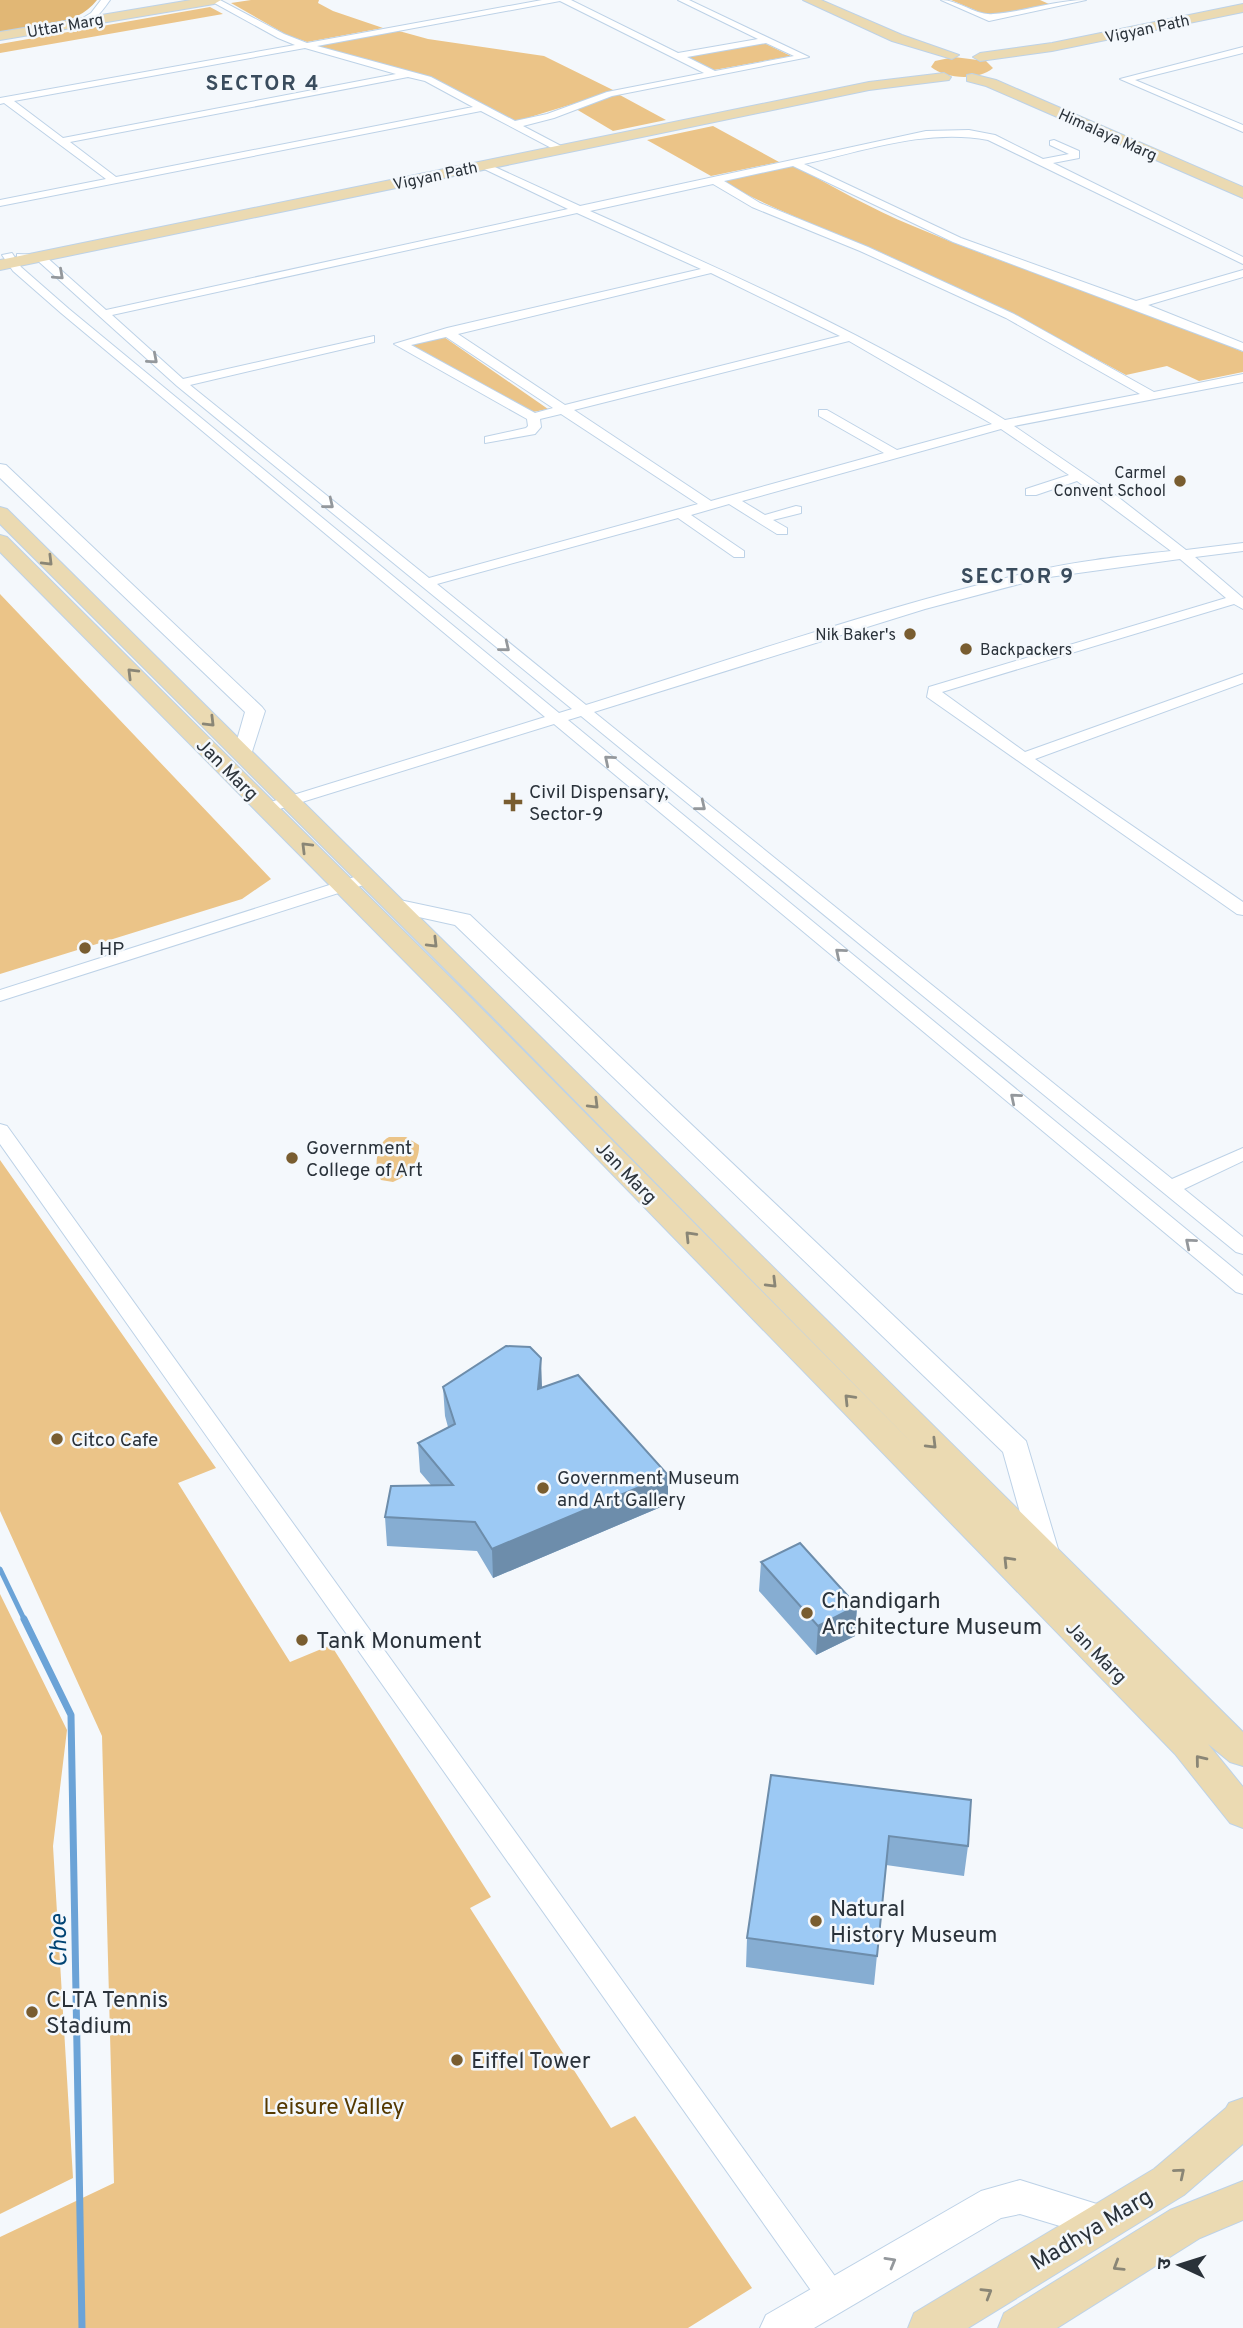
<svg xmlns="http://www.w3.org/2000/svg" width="1243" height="2328" viewBox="0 0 1243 2328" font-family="Overpass,'Noto Sans Devanagari',sans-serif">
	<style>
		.green { fill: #ebc488 }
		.forest { fill: #e1b775 }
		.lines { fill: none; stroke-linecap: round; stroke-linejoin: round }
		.stream-far1 { stroke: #6ba3d7; stroke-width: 5 }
		.stream { stroke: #6ba3d7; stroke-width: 7 }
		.minor-casing { stroke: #bdd2e7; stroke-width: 2 }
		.tertiary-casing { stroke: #bdd2e7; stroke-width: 2 }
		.secondary-casing { stroke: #bdd2e7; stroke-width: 2 }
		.minor { fill: #fff; fill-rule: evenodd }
		.tertiary { fill: #fff; fill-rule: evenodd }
		.secondary { fill: #ebdab2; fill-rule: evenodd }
		.wall { fill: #86add2 }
		.shaded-wall { fill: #6d8dab }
		.building { fill: #9cc9f4; stroke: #6d8dab; stroke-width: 2 }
		.oneway { stroke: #94989c }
		.oneway2 { stroke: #8a8676 }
		.poi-dot { fill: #795d30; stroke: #f4f8fc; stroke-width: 2.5 }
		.labels { text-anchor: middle; stroke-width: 5; stroke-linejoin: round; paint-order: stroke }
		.far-street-label { font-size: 16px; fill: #2a323a; stroke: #f4f8fc }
		.far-poi-label { font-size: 16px; fill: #2a323a; stroke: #f4f8fc; text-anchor: end }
		.street-label { font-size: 19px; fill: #2a323a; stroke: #f4f8fc }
		.poi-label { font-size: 19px; fill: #2a323a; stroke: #f4f8fc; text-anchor: start }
		.far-district-label { font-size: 21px; font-weight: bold; letter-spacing: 2px; fill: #3a4c5d; stroke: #f4f8fc }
		.near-poi-label { font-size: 23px; fill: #2a323a; stroke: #f4f8fc; text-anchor: start }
		.near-park-label { font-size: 23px; fill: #553901; stroke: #f4f8fc }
		.near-street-label { font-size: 23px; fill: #2a323a; stroke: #f4f8fc }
		.near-water-label { font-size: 24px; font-style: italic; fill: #004474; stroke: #f4f8fc }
	</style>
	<rect width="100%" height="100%" fill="#f4f8fc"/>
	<!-- green -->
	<path class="green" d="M251 0H319L318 3 333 11 383 28 307 42 287 35 231 3Z
		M951 0H1040L1049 4 989 16Z
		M210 7 223 14 0 53V44Z
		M399 31 428 39 544 56 615 91 514 122 434 79 317 46Z
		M764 43 791 56 714 70 688 57Z
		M954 57 986 61 993 68C978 81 946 79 931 67L935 61Z
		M618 94 666 120 613 131 576 109Z
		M713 126 779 162 711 176 647 140Z
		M794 165C833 187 872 209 913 226 1021 272 1135 304 1243 352V372L1199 381 1167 366 1126 375C1045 331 962 290 878 251 825 228 772 210 722 181Z
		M444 337 548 409 533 412 411 345Z
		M0 594 271 879 242 899 0 974Z
		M389 1137H406L419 1145C420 1161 408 1177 393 1182L381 1180C373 1169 376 1143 389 1137Z
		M0 1160 216 1468 178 1483 290 1662 331 1645 491 1897 470 1908 611 2128 635 2116 752 2288 688 2328H0V2237L114 2183 102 1736 0 1511Z
		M0 1594 67 1730 53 1846 73 2178 0 2214Z"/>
	<!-- forest -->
	<path class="forest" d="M0 0H97C75 28 33 27 0 32Z"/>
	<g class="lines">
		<!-- stream-far1 -->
		<path class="stream-far1" d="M0 1569 25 1621"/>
		<!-- stream -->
		<path class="stream" d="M24 1619 71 1715 82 2328"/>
		<defs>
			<path id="minor" d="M101 0H110C102 11 93 25 78 25V21L91 13Z
				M209 0H220L284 34 307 43 542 0H571L678 53 758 39 678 0H689L809 57 612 96 554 118 523 126 563 147V151L559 152 481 111 0 206V200L106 179 4 103 0 104V98L295 45 278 38ZM560 1 704 73 607 92 547 114 515 121 431 77 317 46ZM766 43 794 56 715 71 687 57ZM305 48 396 74 63 138 14 101ZM408 77 425 81 473 107 116 177 70 142Z
				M941 0C959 0 976 16 993 14 1025 12 1054 0 1086 0L989 21Z
				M1243 47V53L1135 80 1243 125V132L1120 79Z
				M969 130 995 135 1043 159 1069 154 1050 145V141L1054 140 1079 151V158L1053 163 1243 257V264L988 140C927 128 864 151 804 164L961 238 1136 301 1243 270V277L1148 305 1243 343V351L953 242 793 166 724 181 760 203 868 247 1014 314 1154 392 1243 374V382L1014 426 1118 497 1186 550 1243 543V551L1195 557 1243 598V609L1234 604 942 692 1025 752 1243 674V683L1035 759 1243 902V915L1237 914 927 697 929 687 1226 598 1180 559 1042 578 925 609 594 712 1172 1179 1243 1148V1161L1184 1189 1243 1237V1254L1236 1252 581 716 568 720 1243 1276V1294L1236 1292 554 724 273 811H261L259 808 261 805 545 717 61 313 13 271 2 255 12 253 21 267 69 309 559 713 572 709 177 386 37 260 17 258V254L44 255 106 310 568 209 480 167 479 165 484 162 580 206 926 131ZM713 184 752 207 860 251 1006 318 1140 394 1005 420C873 337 732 274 590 211ZM577 213 701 269 447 328 394 344 527 419 528 426 526 428 485 437V443L535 434 541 427 540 419 561 414 698 504 429 578 190 385 374 342V336L183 379 112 315ZM711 273 840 336 565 405 458 334ZM446 337 553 408 535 413 411 345ZM849 341 992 424 897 450 827 410H819V416L884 453 711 501 574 410ZM1001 429 1069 475 1026 489V495H1036L1077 481 1171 551C1127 556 1083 560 1039 570 886 605 736 658 586 705L437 584 678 518 734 557H744V551L691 515 729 504 777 534H787V528L773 520 801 513V507L796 506 765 515 742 501Z
				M367 873 373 874 375 878 373 882 0 1001V990Z
				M0 1124 7 1126 842 2286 847 2296 842 2306 832 2310 822 2306 0 1144Z"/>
			<path id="tertiary" d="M0 464 6 465 262 707 265 711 250 758H236L233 754 245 712 0 478Z
				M395 899 470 915 1026 1441 1061 1559 1057 1567 1047 1570 1037 1567 1033 1559 1003 1452 455 925 387 910 384 905 387 900Z
				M1020 2180 1116 2210 1121 2222 1116 2234 1103 2239 1020 2214 1001 2218 814 2328H760L766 2315 981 2191Z"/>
			<path id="secondary" d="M191 0H221L214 4 0 40V32Z
				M803 0H821L902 35 959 55 952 59 892 41Z
				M1243 4V12L1052 51 980 61 973 57 980 53 1052 43Z
				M944 73 951 77 949 80 869 90 0 270V260L869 82Z
				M972 74 996 80 1243 187V198L986 86 967 81V75Z
				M0 507 7 509 1243 1732V1766L1230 1762 1208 1744 1243 1787V1828L1230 1823 1175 1754 452 1009 0 552V535L7 537 470 997 918 1449 476 1000 0 524Z
				M1243 2098V2144L1184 2195 968 2328H908L914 2313 1154 2169 1226 2108 1229 2103Z
				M1243 2181V2220L1200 2238 1057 2328H998L1004 2313 1170 2210Z"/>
		</defs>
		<!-- minor casing -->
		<use href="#minor" class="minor-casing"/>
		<!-- tertiary casing -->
		<use href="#tertiary" class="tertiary-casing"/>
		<!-- secondary casing -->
		<use href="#secondary" class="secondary-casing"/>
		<!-- minor -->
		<use href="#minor" class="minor"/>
		<!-- tertiary -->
		<use href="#tertiary" class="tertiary"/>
		<!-- secondary -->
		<use href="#secondary" class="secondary"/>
	</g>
	<!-- wall -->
	<path class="wall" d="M443 1387 542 1388 668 1475V1504L493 1578 477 1551 387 1546 385 1517 431 1485 420 1472 418 1443 448 1427 445 1416Z
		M761 1562 857 1606 855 1636 816 1655 759 1591Z
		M771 1775 968 1846 964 1876 886 1865 874 1985 746 1967 747 1938Z"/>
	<!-- shaded-wall -->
	<path class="shaded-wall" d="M541 1358 542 1387 539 1418 538 1389Z
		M668 1475V1504L493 1578 492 1549Z
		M857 1606 855 1636 816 1655 818 1626Z"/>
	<!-- building -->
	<path class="building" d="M506 1346 530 1347 541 1358 538 1389 578 1375 668 1475 492 1549 475 1522 385 1517 391 1486 453 1485 418 1443 455 1424 443 1387Z
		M800 1543 857 1606 818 1626 761 1562Z
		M771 1775 971 1800 968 1846 889 1836 877 1956 747 1938Z"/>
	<!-- one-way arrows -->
	<defs><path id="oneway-chevron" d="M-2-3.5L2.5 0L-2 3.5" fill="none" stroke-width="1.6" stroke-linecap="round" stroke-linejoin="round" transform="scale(1.75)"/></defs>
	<g class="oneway">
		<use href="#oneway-chevron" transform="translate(59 275) rotate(42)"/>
		<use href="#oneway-chevron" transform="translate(153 359) rotate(41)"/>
		<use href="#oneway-chevron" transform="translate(329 504) rotate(39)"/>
		<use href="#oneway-chevron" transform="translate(505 647) rotate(39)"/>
		<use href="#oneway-chevron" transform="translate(609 760) rotate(-140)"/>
		<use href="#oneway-chevron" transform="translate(701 806) rotate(39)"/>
		<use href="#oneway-chevron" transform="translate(840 953) rotate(-140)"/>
		<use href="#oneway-chevron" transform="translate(1015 1098) rotate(-140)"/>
		<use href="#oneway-chevron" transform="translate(1190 1243) rotate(-140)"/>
		<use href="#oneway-chevron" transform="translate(891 2262) rotate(-30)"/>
	</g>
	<g class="oneway2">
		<use href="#oneway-chevron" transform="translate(48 561) rotate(45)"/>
		<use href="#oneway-chevron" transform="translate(132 673) rotate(-135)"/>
		<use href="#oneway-chevron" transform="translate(210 722) rotate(45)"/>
		<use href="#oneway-chevron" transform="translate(306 847) rotate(-135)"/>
		<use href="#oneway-chevron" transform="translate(433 943) rotate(45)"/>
		<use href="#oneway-chevron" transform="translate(594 1104) rotate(45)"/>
		<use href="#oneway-chevron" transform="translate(690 1236) rotate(-134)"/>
		<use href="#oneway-chevron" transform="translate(772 1283) rotate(45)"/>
		<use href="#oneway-chevron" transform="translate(849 1399) rotate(-134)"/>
		<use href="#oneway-chevron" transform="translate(932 1444) rotate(45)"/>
		<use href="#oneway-chevron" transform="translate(1008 1561) rotate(-134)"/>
		<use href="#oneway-chevron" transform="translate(1200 1760) rotate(-129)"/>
		<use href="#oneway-chevron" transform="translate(1180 2173) rotate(-40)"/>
		<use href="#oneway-chevron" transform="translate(1118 2266) rotate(148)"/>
		<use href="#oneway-chevron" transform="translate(987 2293) rotate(-31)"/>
	</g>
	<!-- markers -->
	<g class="poi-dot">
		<circle cx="1180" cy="481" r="7"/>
		<circle cx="910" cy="634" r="7"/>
		<circle cx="966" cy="649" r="7"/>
		<path d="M509.5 791.5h7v7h7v7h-7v7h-7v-7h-7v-7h7z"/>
		<circle cx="85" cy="948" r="7"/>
		<circle cx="292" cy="1158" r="7"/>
		<circle cx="57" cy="1439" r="7"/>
		<circle cx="543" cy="1488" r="7"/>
		<circle cx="807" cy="1613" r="7"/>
		<circle cx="302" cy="1640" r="7"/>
		<circle cx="816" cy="1921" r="7"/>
		<circle cx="32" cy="2012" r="7"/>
		<circle cx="457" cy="2060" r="7"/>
	</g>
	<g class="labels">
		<!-- far-street labels -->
		<g class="far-street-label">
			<text transform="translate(65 25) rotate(-10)" y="6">Uttar Marg</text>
			<text transform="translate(1147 28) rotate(-12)" y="6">Vigyan Path</text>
			<text transform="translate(1108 134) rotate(24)" y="6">Himalaya Marg</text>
			<text transform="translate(435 175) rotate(-12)" y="6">Vigyan Path</text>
		</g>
		<!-- far-poi labels -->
		<g class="far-poi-label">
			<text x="1166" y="478">Carmel<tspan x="1166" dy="18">Convent School</tspan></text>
			<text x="896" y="640">Nik Baker's</text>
			<text x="980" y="655" text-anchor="start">Backpackers</text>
		</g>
		<!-- street labels -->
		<g class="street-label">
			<text transform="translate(228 769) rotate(45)" y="7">Jan Marg</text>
			<text transform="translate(627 1172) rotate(46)" y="7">Jan Marg</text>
			<text transform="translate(1097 1652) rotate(46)" y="7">Jan Marg</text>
		</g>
		<!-- poi labels -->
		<g class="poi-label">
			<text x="529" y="798">Civil Dispensary,<tspan x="529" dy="22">Sector-9</tspan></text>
			<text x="99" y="955">HP</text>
			<text x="306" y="1154">Government<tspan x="306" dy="22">College of Art</tspan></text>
			<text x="71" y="1446">Citco Cafe</text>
			<text x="557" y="1484">Government Museum<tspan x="557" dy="22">and Art Gallery</tspan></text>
		</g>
		<!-- far-district labels -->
		<g class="far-district-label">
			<text x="263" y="90">SECTOR 4</text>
			<text x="1018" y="583">SECTOR 9</text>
		</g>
		<!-- near-poi labels -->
		<g class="near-poi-label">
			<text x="821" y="1608">Chandigarh<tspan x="821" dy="26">Architecture Museum</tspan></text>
			<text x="316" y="1648">Tank Monument</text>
			<text x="830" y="1916">Natural<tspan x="830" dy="26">History Museum</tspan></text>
			<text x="46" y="2007">CLTA Tennis<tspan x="46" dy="26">Stadium</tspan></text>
			<text x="471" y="2068">Eiffel Tower</text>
		</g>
		<!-- near-park labels -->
		<g class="near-park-label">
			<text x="334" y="2114">Leisure Valley</text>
		</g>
		<!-- near-street labels -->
		<g class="near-street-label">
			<text transform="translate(1091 2229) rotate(-31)" y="8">Madhya Marg</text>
		</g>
		<!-- near-water labels -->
		<g class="near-water-label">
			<text transform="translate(58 1941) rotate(-91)" y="8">Choe</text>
		</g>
	</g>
	<!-- north arrow -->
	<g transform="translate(1180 2265) rotate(274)" stroke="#f4f8fc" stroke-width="5" paint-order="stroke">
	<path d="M0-5L12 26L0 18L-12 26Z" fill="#2a323a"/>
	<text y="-10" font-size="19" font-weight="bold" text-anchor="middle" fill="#2a323a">उ</text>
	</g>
</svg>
